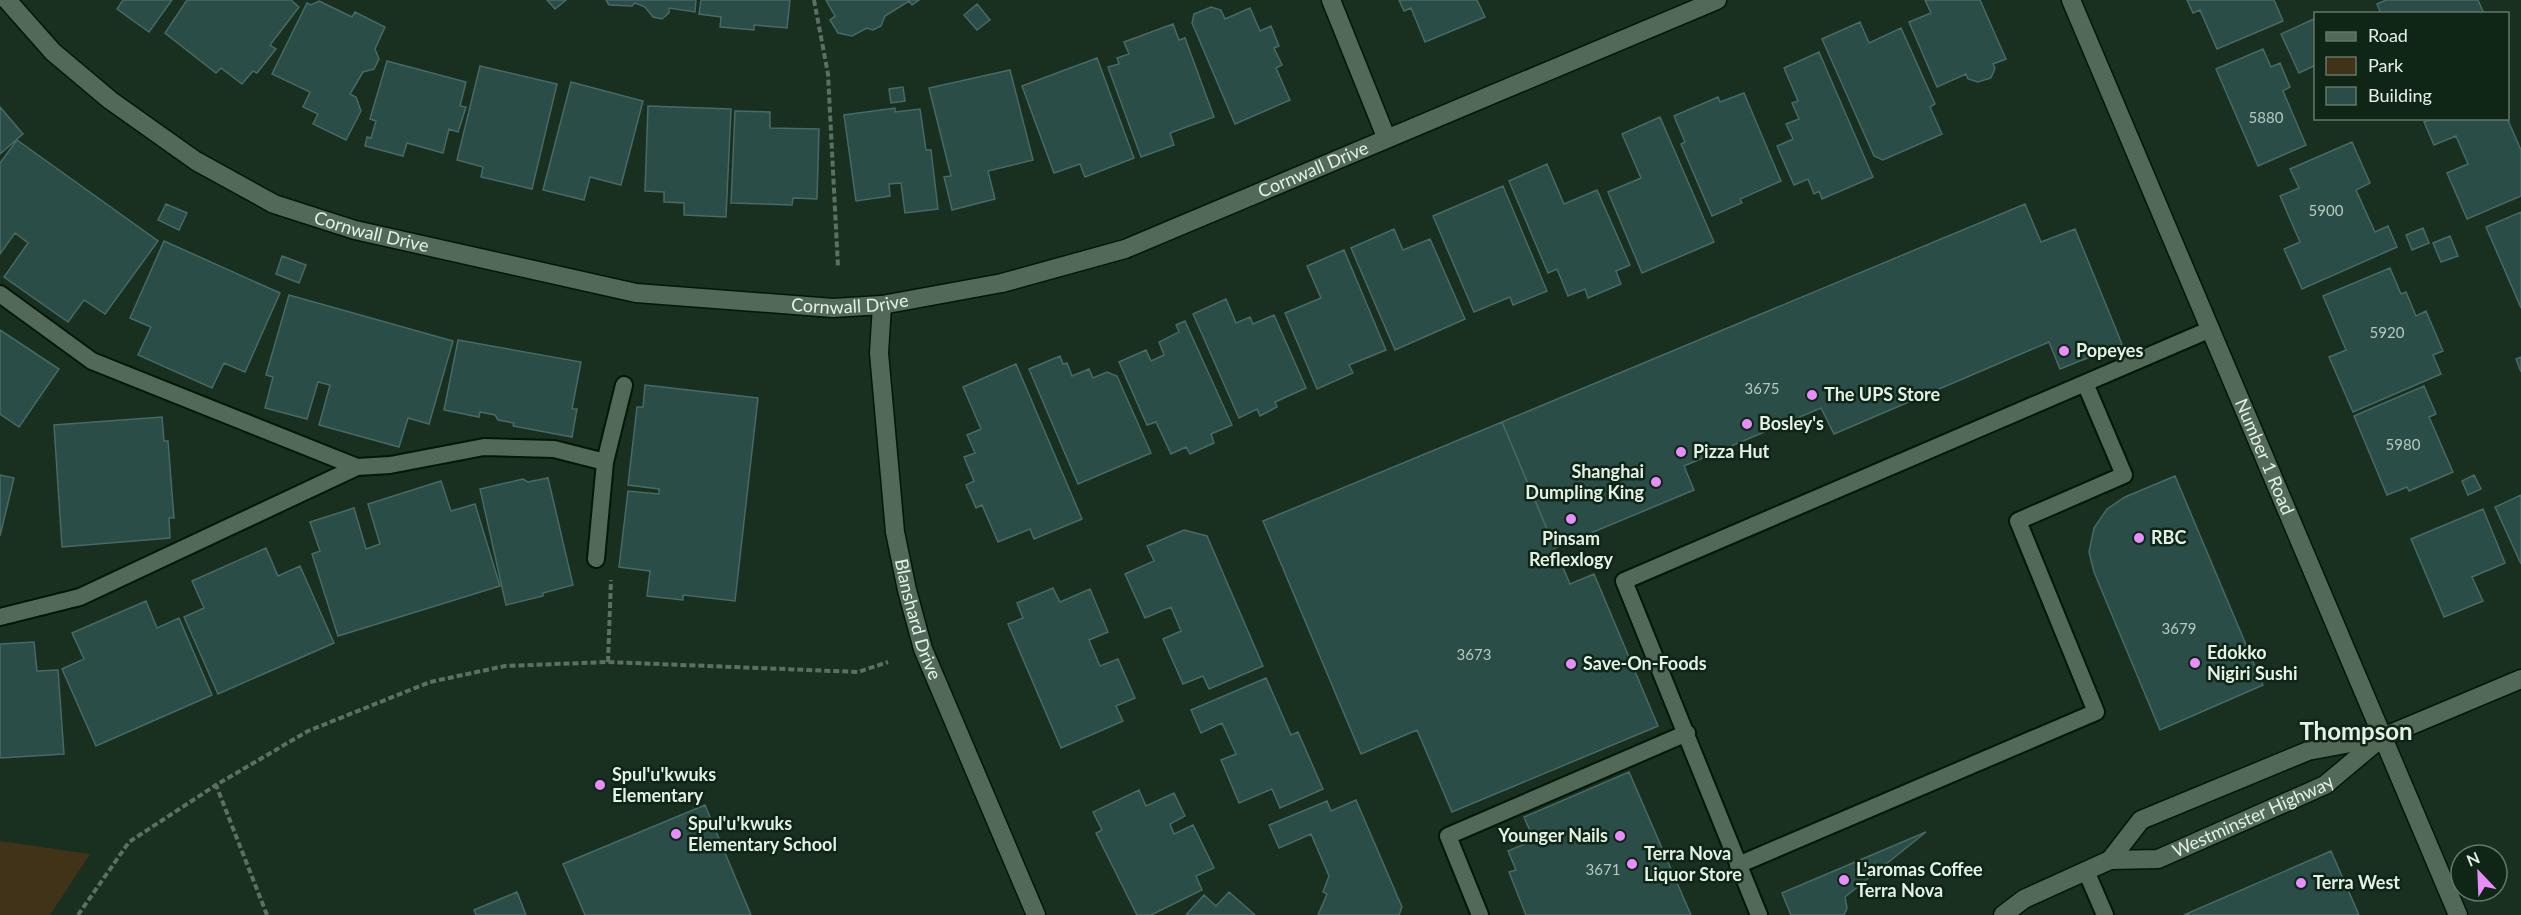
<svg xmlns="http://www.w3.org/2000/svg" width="2521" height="915" viewBox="0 0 2521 915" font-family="Lato,sans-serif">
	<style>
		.green { fill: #413317 }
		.building { fill: #2a4d48; stroke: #476a65; stroke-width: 1.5 }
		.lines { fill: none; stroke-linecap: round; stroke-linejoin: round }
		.lane-casing { stroke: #031708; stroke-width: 20 }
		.street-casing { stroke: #031708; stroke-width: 21 }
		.secondary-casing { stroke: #031708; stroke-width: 21 }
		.path { stroke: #5c6f61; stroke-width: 4; stroke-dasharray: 6 3; stroke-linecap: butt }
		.lane { stroke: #516956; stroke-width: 16 }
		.street { stroke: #516956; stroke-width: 18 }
		.secondary { stroke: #516956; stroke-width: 18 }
		.poi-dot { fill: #ea8dfc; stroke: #0f2516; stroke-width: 2 }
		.labels { text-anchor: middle; stroke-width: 5; stroke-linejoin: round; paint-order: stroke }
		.number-label { font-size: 15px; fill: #b6c8be }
		.street-label { font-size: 18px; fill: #e4f1e6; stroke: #0f2516 }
		.poi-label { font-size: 18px; font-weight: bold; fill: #e4f1e6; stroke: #0f2516; text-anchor: start }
		.district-label { font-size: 24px; font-weight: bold; fill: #e4f1e6; stroke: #0f2516 }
	</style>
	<rect width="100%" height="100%" fill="#192f1f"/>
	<!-- green -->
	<path class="green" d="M0 841 90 854 50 915H0Z"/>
	<!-- building -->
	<path class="building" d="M123 0H172L149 32 117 9Z
		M187 0H291L299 7 270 45 276 49 257 73 253 71 242 84 221 68 216 73 165 33Z
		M547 0H566L555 9Z
		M606 0H696L695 12 669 8V13L662 19 653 17 645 7 635 3 632 6 609 5Z
		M701 0H790L787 28 754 25V30L720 27 721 17 699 14Z
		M826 0H919L912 5 909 1 885 16 881 26 873 30 867 28 852 36 838 33 830 20 835 16Z
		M1399 0H1477L1485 17 1425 42 1411 8 1404 11Z
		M1925 0H1980L2006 59 1993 64 1995 68 1991 78 1978 82 1968 79 1966 74 1937 87 1909 22 1931 13Z
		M2187 0H2274L2283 21 2217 49 2200 10 2193 13Z
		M2386 0H2478L2484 14H2381L2377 4Z
		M319 1 352 17 355 12 385 27 375 49 379 59 374 69 363 72 350 94 356 97 361 111 346 140 313 124 318 114 303 107 310 92 272 74 307 3 311 5Z
		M977 4 990 20 977 30 964 15Z
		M1211 7 1221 10 1225 19 1250 8 1260 31 1271 26 1279 46 1274 48 1282 65 1276 68 1290 100 1235 124 1192 23 1194 14Z
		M2316 18V65L2299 73 2281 34Z
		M1860 22 1869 43 1901 28 1935 104 1930 107 1942 134 1883 160 1874 156 1822 39Z
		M1173 24 1179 40 1185 38 1214 117 1170 133 1174 145 1141 157 1108 67 1119 64 1117 58 1129 54 1124 42Z
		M2263 49 2271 67 2280 63 2290 87 2283 91 2306 145 2258 166 2216 69Z
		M1819 52 1873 177 1822 199 1819 191 1814 194 1808 179 1794 185 1777 146 1793 139 1786 124 1799 119 1792 103 1798 101 1784 68Z
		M1097 58 1134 158 1085 177 1080 164 1054 173 1022 86Z
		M387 61 466 82 460 106 466 107 458 132 449 129 443 153 407 143 403 156 365 146 367 137 371 138 376 121 370 119Z
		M480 66 557 84 532 189 481 177 483 167 457 160Z
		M1010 70 1033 160 988 171 995 199 952 210 944 177 951 176 929 88Z
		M571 82 643 101 621 185 590 177 584 200 543 190Z
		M903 87 905 101 891 103 889 89Z
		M1744 93 1781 181 1740 199 1742 203 1712 216 1681 144 1685 142 1674 116 1718 97 1720 102Z
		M648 106 731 109 726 217 684 215V203L664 202V192L645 191Z
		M0 107 23 134 0 154Z
		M895 108V112L920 109 926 150H931L938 209 905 213 901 183 889 184 890 196 856 201 844 115Z
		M735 111 770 112V128L819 129 817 199 793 198 792 205 731 203Z
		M1660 117 1714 242 1642 273 1608 192 1641 178 1622 134Z
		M2433 118H2507L2521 150V196L2467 219 2447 173 2468 164 2456 136 2434 145 2424 122Z
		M17 140 158 241 105 314 84 300 68 322 4 277 28 243 15 233 0 254V163Z
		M2352 142 2370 183 2356 190 2375 232 2388 226 2397 247 2302 289 2284 249 2300 242 2280 196 2299 188 2290 169Z
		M1547 164 1564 204 1597 190 1630 265 1616 271 1621 284 1588 298 1585 289 1568 296 1557 269 1548 273 1509 181Z
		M1503 186 1547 291 1513 305 1510 297 1474 312 1433 216Z
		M166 204 187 213 179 230 158 220Z
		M2025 204 2041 242 2075 229 2122 344 2060 369 2049 342 1834 434 1821 408 1684 466 1694 490 1555 548 1502 422Z
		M2521 212V308L2486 227Z
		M2423 228 2429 243 2412 250 2406 235Z
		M1394 229 1403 250 1430 239 1465 319 1395 350 1351 248Z
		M2450 236 2458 256 2441 262 2433 243Z
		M164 241 280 293 245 372 224 363 212 388 138 355 151 327 130 318Z
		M1344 250 1386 350 1349 365 1353 373 1317 389 1285 313 1321 298 1307 266Z
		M282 256 306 265 299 283 276 274Z
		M2390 268 2401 294 2406 292 2416 316 2426 311 2443 351 2433 355 2441 374 2353 412 2329 357 2346 350 2323 296Z
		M289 295 453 341 429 424 408 418 399 447 319 425 330 385 318 382 307 419 265 408 273 377 266 375Z
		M1226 299 1236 323 1250 317 1253 324 1274 315 1306 388 1275 402 1277 407 1260 416 1257 409 1239 418 1193 314Z
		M1185 321 1232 425 1211 434 1214 443 1190 454 1186 447 1171 454 1156 422 1147 425 1119 362 1146 350 1151 361 1164 355 1159 342 1179 332 1176 325Z
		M0 330 59 369 19 427 0 414Z
		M458 340 581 362 572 409H577L572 437 513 426 514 423 498 420 495 415 480 412 479 417 444 410Z
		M1060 356 1063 364 1067 363 1072 376 1089 369 1093 378 1107 372 1117 376 1151 453 1078 484 1029 369Z
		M2521 357V372L2516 359Z
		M1016 364 1082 519 1034 539 1030 529 998 542 982 505 976 508 966 485 974 481 964 457 975 453 967 435 981 429 963 387Z
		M645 385 758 398 735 601 683 595V600L647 596 650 571 619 567 628 491 659 494V489L628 485 637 407H643Z
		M2424 386 2436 414 2429 417 2453 472 2409 491 2407 487 2387 495 2354 416Z
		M162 417 164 441H168L174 518H169L170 538 62 547 54 425Z
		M1502 422 1570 584 1594 574 1658 726 1452 812 1417 730 1361 754 1263 521Z
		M0 475 14 478 0 536Z
		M2474 475 2481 489 2468 495 2462 481Z
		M2175 476 2263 685 2160 730 2094 572 2089 552 2094 528 2107 509 2125 497Z
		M548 478 573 585 543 593V596L506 605 480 489 523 479 528 482Z
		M441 481 451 511 475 504 500 586 338 636 312 554 320 551 310 522 354 508 366 549 380 544 368 504Z
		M2521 495V564L2495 507Z
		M2483 509 2505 563 2472 577 2483 601 2444 617 2411 539Z
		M1184 530 1207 536 1263 666 1209 689 1203 676 1183 684 1163 639 1181 631 1171 607 1145 618 1125 574 1154 561 1147 546Z
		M266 548 278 576 300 566 334 643 218 694 184 617 204 608 192 581Z
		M1053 588 1060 602 1090 589 1108 632 1089 640 1100 666 1118 659 1135 698 1116 706 1123 721 1061 748 1008 624 1023 618 1017 603Z
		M146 601 157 628 179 618 212 695 96 746 62 669 84 659 72 633Z
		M34 642 37 671 58 670 64 754 0 758V644Z
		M1266 678 1291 735 1298 732 1323 789 1280 808 1272 789 1239 803 1221 760 1236 754 1222 723 1201 733 1191 710Z
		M1629 772 1691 915H1526L1509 872 1516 870 1508 851 1534 840 1524 817Z
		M1139 790 1146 806 1174 793 1185 816 1170 824 1174 834 1193 825 1214 868 1196 876 1202 890 1151 915H1137L1096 833 1102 830 1093 812Z
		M1356 800 1402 907 1399 915H1318L1327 894 1323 892 1329 876 1311 834 1279 848 1269 825 1327 801 1331 811Z
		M705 805 751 915H585L563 864Z
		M1926 832 1845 897 1847 908 1844 915H1791L1782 893Z
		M2331 851 2359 915H2184Z
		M517 892 526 915H476L474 910Z
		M1229 892 1255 915H1186L1204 895 1216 906Z"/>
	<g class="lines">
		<defs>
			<path id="lane" d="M0 294 92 361 357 467
				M596 559 605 462 624 385
				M0 617 80 597 357 467 390 465 484 447 554 449 605 462
				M1738 865 2096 712 2018 521 2124 475 2085 383
				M2086 871 2105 915
				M1480 915 1448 836 1687 733
				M1759 915 1624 581 2211 329"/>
			<g id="street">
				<path id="s1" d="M7 0 53 52 110 100 196 161 274 204 355 230 636 293 833 308 882 305 1002 283 1125 249 1717 0"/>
				<path d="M1331 0 1386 137"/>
				<path id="s2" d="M882 305 879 353 895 532 907 590 923 649 1036 915"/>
			</g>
			<g id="secondary">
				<path id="s3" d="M2071 0 2458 915"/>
				<path d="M2110 860 2141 820 2308 751 2383 737 2521 679"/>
				<path id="s4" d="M2003 915 2024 899 2110 860 2158 859 2325 785 2381 738"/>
			</g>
		</defs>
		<!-- lane casing -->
		<use href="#lane" class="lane-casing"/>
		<!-- street casing -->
		<use href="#street" class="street-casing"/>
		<!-- secondary casing -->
		<use href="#secondary" class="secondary-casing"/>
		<!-- path -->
		<path class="path" d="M814 0 828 74 838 267
			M608 662 611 580
			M78 915 129 842 216 785
			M267 915 216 785 308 731 430 682 505 666 608 662 858 672 888 662"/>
		<!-- lane -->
		<use href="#lane" class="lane"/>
		<!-- street -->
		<use href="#street" class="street"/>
		<!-- secondary -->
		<use href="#secondary" class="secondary"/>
	</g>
	<!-- markers -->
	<g class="poi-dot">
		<circle cx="2064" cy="351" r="6"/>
		<circle cx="1812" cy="395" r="6"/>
		<circle cx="1747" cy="424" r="6"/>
		<circle cx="1681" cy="452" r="6"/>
		<circle cx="1656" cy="482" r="6"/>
		<circle cx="1571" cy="519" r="6"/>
		<circle cx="2139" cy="538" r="6"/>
		<circle cx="2195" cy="663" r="6"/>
		<circle cx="1571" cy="664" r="6"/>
		<circle cx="600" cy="785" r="6"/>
		<circle cx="676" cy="834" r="6"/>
		<circle cx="1620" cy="836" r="6"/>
		<circle cx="1632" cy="864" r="6"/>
		<circle cx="1844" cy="880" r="6"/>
		<circle cx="2301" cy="883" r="6"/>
	</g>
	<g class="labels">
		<!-- number labels -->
		<g class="number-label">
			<text x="2266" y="123">5880</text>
			<text x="2326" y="216">5900</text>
			<text x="2387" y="338">5920</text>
			<text x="1762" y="394">3675</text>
			<text x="2403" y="450">5980</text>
			<text x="2179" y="634">3679</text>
			<text x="1474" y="660">3673</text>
			<text x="1603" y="875">3671</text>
		</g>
		<!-- street labels -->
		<g class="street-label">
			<text dy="6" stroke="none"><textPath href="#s1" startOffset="1412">Cornwall Drive</textPath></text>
			<text dy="6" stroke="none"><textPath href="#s1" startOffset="440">Cornwall Drive</textPath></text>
			<text dy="6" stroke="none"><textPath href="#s1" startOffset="926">Cornwall Drive</textPath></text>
			<text dy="6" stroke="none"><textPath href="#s3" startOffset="496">Number 1 Road</textPath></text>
			<text dy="6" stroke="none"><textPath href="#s2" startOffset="318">Blanshard Drive</textPath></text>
			<text dy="6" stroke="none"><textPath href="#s4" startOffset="273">Westminster Highway</textPath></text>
		</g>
		<!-- poi labels -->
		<g class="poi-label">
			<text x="2076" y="357">Popeyes</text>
			<text x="1824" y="401">The UPS Store</text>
			<text x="1759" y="430">Bosley's</text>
			<text x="1693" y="458">Pizza Hut</text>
			<text x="1644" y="478" text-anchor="end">Shanghai<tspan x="1644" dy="21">Dumpling King</tspan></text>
			<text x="2151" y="544">RBC</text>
			<text x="1571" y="545" text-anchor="middle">Pinsam<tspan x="1571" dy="21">Reflexlogy</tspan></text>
			<text x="2207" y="659">Edokko<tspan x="2207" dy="21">Nigiri Sushi</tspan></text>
			<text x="1583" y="670">Save-On-Foods</text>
			<text x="612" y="781">Spul'u'kwuks<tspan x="612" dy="21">Elementary</tspan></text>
			<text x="688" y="830">Spul'u'kwuks<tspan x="688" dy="21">Elementary School</tspan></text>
			<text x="1608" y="842" text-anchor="end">Younger Nails</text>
			<text x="1644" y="860">Terra Nova<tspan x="1644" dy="21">Liquor Store</tspan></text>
			<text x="1856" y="876">L'aromas Coffee<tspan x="1856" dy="21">Terra Nova</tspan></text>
			<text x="2313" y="889">Terra West</text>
		</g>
		<!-- district labels -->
		<g class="district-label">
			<text x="2356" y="740">Thompson</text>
		</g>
	</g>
	<!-- legend -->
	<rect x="2314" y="12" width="195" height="108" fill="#0f2516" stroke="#647769" stroke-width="1.5"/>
	<rect x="2326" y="32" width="30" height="9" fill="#516956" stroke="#647769" stroke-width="1.5"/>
	<text x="2368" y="42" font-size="18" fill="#e4f1e6">Road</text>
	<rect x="2326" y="57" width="30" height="18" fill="#413317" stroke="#647769" stroke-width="1.5"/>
	<text x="2368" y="72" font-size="18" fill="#e4f1e6">Park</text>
	<rect x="2326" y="87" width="30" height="18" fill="#2a4d48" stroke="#647769" stroke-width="1.5"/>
	<text x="2368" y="102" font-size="18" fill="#e4f1e6">Building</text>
	<!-- north arrow -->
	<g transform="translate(2479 873) rotate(337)"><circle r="28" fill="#0f2516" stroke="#647769" stroke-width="1.5"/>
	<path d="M0-4.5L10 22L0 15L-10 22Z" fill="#ea8dfc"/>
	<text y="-9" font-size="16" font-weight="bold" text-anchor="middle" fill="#e4f1e6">N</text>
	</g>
</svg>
